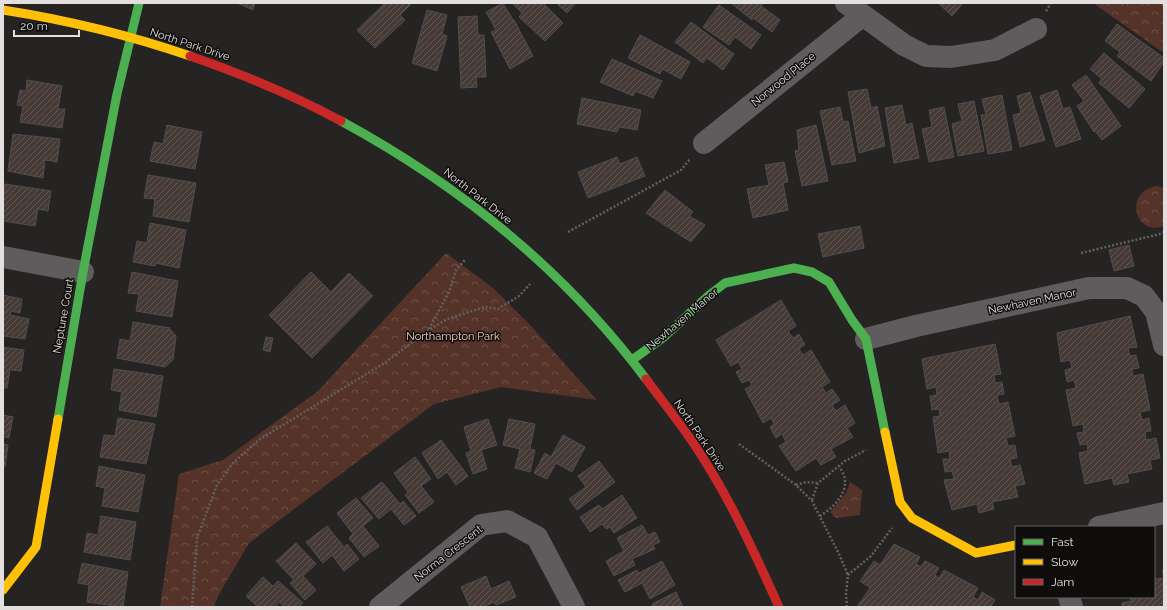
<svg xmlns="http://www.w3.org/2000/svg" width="1167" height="610" viewBox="0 0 1167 610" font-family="Raleway,sans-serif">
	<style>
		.forest { fill: url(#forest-crowns) }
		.building { fill: url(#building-hatch); stroke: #504e4d }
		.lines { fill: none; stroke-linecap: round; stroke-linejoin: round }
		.path { stroke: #626060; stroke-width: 2.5; stroke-dasharray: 2 2; stroke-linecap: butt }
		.street { stroke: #5e5c5c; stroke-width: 22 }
		.fast { stroke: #4caf50; stroke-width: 9 }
		.slow { stroke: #ffc107; stroke-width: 9 }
		.jam { stroke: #c62828; stroke-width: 9 }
		.labels { text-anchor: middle; stroke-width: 3; stroke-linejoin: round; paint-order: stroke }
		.street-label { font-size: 11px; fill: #e2dfde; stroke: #0f0d0c }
		.park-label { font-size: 11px; fill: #f7cec2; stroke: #0f0d0c }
	</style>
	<defs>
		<pattern id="forest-crowns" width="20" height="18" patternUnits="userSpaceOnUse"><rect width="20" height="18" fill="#563328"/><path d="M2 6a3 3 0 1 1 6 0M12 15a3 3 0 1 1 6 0" fill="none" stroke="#6e5047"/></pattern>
		<pattern id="building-hatch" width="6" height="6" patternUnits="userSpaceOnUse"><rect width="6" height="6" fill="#463a36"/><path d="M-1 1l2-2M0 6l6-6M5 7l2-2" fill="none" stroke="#605653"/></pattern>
	</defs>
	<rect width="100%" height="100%" fill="#262423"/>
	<!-- forest -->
	<path class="forest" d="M1093 3H1164V53Z
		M1157 186 1164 188V226C1136 237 1122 192 1157 186Z
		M446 253 493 288 531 326 597 400 501 387 434 404 249 543 218 596 214 607H160L179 474 223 460 317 392Z
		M850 482 862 490 860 515 836 518 830 512 847 492Z"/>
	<!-- building -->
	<path class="building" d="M237 3H255L253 10Z
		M385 3H412L400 15 405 20 375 48 357 30Z
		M503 3 513 20H514L533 56 510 69 491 32 496 30 486 12Z
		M512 3H543L563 23 545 41 519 17 522 13Z
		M556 3H576L567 13Z
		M731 3H764L761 6 780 20 772 32 753 18 752 20Z
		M938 3H963L952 16Z
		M719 5 761 35 751 49 735 37 729 45 703 27Z
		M427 10 447 15 442 34 447 36 437 71 412 63Z
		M477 16 478 35H484L486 77H476L477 87 461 88 458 17Z
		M691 22 734 54 723 70 707 58 703 63 675 42Z
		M1117 24 1164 58V62L1151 81 1117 56 1120 52 1105 41Z
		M640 35 690 62 681 79 662 69 660 74 628 58Z
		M1104 53 1145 89 1129 108 1099 83 1102 79 1090 69Z
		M612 59 662 81 653 98 635 91 633 96 600 82Z
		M1086 75 1121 126 1102 140 1095 131 1094 132 1077 106 1084 101 1072 85Z
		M27 80 62 86 58 109H65L62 128 20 122 23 106 17 105 20 90 26 91Z
		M867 89 871 108 877 106 885 146 859 153 848 92Z
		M1057 90 1063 109 1070 107 1081 139 1056 147 1040 96Z
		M1030 92 1045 140 1020 147 1013 115 1021 113 1017 96Z
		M1002 95 1012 150 988 154 981 115H986L982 99Z
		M582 98 641 110 637 130 619 127 617 132 577 124Z
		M974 101 984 151 958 156 952 124 962 121 958 104Z
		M902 105 906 125 912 123 919 158 894 163 885 108Z
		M840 107 843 122 848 121 856 161 832 165 820 111Z
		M944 107 954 157 929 162 922 129 932 127 929 110Z
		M167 125 202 132 195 169 150 161 154 142 163 144Z
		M816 125 828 181 802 186 795 151 799 150 797 130Z
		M13 134 60 139 57 162 45 160 43 178 8 171Z
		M617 157 620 164 637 157 645 176 588 198 578 172Z
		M784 162 788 182 783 183 788 210 753 218 747 189 769 185 765 165Z
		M148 175 196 183 189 222 153 216 155 199 144 198Z
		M5 184 51 191 48 211 38 209 35 226 3 221V198Z
		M665 190 693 212 689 216 705 225 691 242 646 213Z
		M150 223 186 230 179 268 156 263 155 266 133 262 137 241 147 243Z
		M860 226 864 248 823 257 818 234Z
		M1129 245 1134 266 1114 271 1109 250Z
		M132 272 178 281 172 317 136 311 139 294 128 293Z
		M311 272 331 292 349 273 373 296 312 358 269 315Z
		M3 295 22 299 20 313 11 311 10 315 29 319 25 339 3 336Z
		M781 300 796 326 788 331 793 338 799 334 805 345 799 349 803 355 811 350 830 382 822 387 826 393 832 389 840 400 832 405 836 411 845 405 855 423 847 428 853 437 831 449 836 457 821 465 816 458 796 471 779 446 786 442 782 434 776 438 770 427 774 424 771 418 763 423 745 389 752 385 749 380 742 383 736 372 742 369 738 362 731 366 716 340Z
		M1130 316 1137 347 1128 348 1130 356 1136 355 1139 368 1132 369 1133 376 1143 374 1150 410 1140 412 1142 420 1149 418 1151 431 1145 432 1146 440 1156 438 1160 458 1150 460 1152 469 1127 474 1129 482 1114 485 1112 478 1085 484 1079 453 1088 451 1087 444 1080 445 1077 433 1084 432 1083 424 1073 426 1066 390 1076 388 1074 380 1067 382 1065 370 1072 368 1070 360 1061 362 1057 333Z
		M133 322 170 328 169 330H171L176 336 173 360 165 367 117 358 120 339 130 341Z
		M266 337 273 338 270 352 263 350Z
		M995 344 1001 374 994 375 995 383 1002 382 1004 394 997 395 999 404 1008 402 1015 436 1006 438 1008 446 1015 445 1017 458 1010 459 1012 467 1020 465 1025 484 1015 486 1018 497 992 502 994 509 979 513 977 504 952 510 944 480 954 479 952 471 945 472 943 459H950L949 451 938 453 933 417 940 416 939 409 932 410 930 396 937 395 936 387 927 389 922 359Z
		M3 347 24 350 21 371 10 370 7 388H3Z
		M114 369 163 376 156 417 119 410 122 392 111 390Z
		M3 415 13 417 9 438 3 437Z
		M118 418 155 424 146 464 100 457 104 435 115 436Z
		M488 419 497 445 481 450 487 469 473 474 466 453 471 451 464 427Z
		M509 419 535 424 530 449 535 450 530 472 515 468 520 449 503 445Z
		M563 435 585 447 572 472 556 463 547 479 534 473 545 453 551 457Z
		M441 440 468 476 456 485 447 472 438 479 422 453Z
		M3 444 8 445 5 467H3Z
		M415 457 431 479 421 486 434 502 419 513 405 495 408 492 394 473Z
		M599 461 615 482 577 510 569 499 586 487 578 476Z
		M99 466 145 475 138 512 102 506 105 488 96 486Z
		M382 482 400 504 403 501 416 516 404 525 391 509 379 519 361 498Z
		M622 495 637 518 614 533 610 527 606 529 602 524 590 532 580 517 599 505 602 509Z
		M356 498 373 518 363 526 379 546 364 557 349 538 353 534 337 513Z
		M101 516 136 522 130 560 84 552 87 533 98 535Z
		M642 525 648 535 655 532 660 542 653 545 655 549 632 559 635 565 614 576 606 561 624 551 617 538Z
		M327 526 344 547 347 544 359 559 344 571 332 555 323 563 306 542Z
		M296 543 316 564 303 576 316 590 305 600 290 583 294 580 276 561Z
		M894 544 920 557 916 564 921 567 925 561 939 568 935 575 939 578 944 570 978 588 973 597 978 600 982 592 995 600 991 606 993 607H857L870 588 860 581 874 561 880 565Z
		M662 561 675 585 650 599 642 583 625 592 618 580 637 570 639 573Z
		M82 563 128 572 123 607 87 602 89 585 78 583Z
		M1162 570H1164V607H1122V603L1131 601 1130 597H1154V571L1155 579 1164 578Z
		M486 576 491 589 509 581 516 597 496 605 494 602 482 607H470L461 587Z
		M263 577 273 586 278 581 303 603 299 607H285L279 602 275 607H258L246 596Z
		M676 592 683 607H653L652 604Z"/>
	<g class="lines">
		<!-- path -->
		<path class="path" d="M1046 11 1051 3
			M568 232 681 170 690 159
			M1081 253 1160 234 1164 232
			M429 329 449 292 456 270 465 260
			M739 444 796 485 812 501 839 554 848 575
			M796 485 806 482 818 483
			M812 500 818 483 845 461 866 450
			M820 516C831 509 846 496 845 481 845 476 842 471 839 466
			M192 607 197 538 217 485 233 463 260 439 383 364 429 330 447 319 485 307 498 309 519 296 530 284
			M847 607 846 594 848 575 871 556 892 528"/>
		<!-- street -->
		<path class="street" d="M846 3 904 45 926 56 951 57 995 50 1036 29
			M704 143 862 16
			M3 257 83 272
			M866 339 916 326 1089 288H1127L1144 296 1156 312 1164 345
			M1099 527 1164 513
			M1069 597 1072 607
			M380 607 481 525 507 521 537 537 574 607"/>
		<!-- fast -->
		<path class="fast" d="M341 121C459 185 565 271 646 379
			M632 360 664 337 708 296 725 283 794 268 812 272 829 282 852 320 866 339 885 432
			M58 419 83 272 117 94 139 3"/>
		<!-- slow -->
		<path class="slow" d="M3 10C67 20 129 35 190 56
			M885 432 900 502 912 518 976 553 1016 545
			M3 590 36 547 58 419"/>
		<!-- jam -->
		<path class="jam" d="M190 56C242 74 293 95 341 121
			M646 379C665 405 686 430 703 458 733 505 756 556 779 607"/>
	</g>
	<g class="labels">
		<!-- street labels -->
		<g class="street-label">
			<text transform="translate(190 44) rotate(18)" y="4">North Park Drive</text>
			<text transform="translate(783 79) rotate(-39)" y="4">Norwood Place</text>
			<text transform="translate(478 196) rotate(38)" y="4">North Park Drive</text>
			<text transform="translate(1032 301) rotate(-12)" y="4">Newhaven Manor</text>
			<text transform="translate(63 316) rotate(-80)" y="4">Neptune Court</text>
			<text transform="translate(682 319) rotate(-40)" y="4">Newhaven Manor</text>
			<text transform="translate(700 435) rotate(56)" y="4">North Park Drive</text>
			<text transform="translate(448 553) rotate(-38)" y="4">Norma Crescent</text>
		</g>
		<!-- park labels -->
		<g class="park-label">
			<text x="453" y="340">Northampton Park</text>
		</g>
	</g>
	<!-- border -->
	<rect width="1167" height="610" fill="none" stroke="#e2dfde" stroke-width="8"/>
	<!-- legend -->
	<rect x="1015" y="526" width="140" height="72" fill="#0f0d0c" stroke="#636160"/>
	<rect x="1023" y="539" width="20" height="6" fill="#4caf50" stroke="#636160"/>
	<text x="1051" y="546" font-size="12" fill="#e2dfde">Fast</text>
	<rect x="1023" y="559" width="20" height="6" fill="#ffc107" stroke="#636160"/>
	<text x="1051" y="566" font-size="12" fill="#e2dfde">Slow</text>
	<rect x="1023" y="579" width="20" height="6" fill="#c62828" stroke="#636160"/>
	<text x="1051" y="586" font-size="12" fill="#e2dfde">Jam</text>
	<!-- scale -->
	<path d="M14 30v6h65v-6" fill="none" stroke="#e2dfde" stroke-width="2"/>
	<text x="20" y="30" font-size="12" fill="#e2dfde" stroke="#0f0d0c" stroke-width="3" paint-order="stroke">20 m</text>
</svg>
